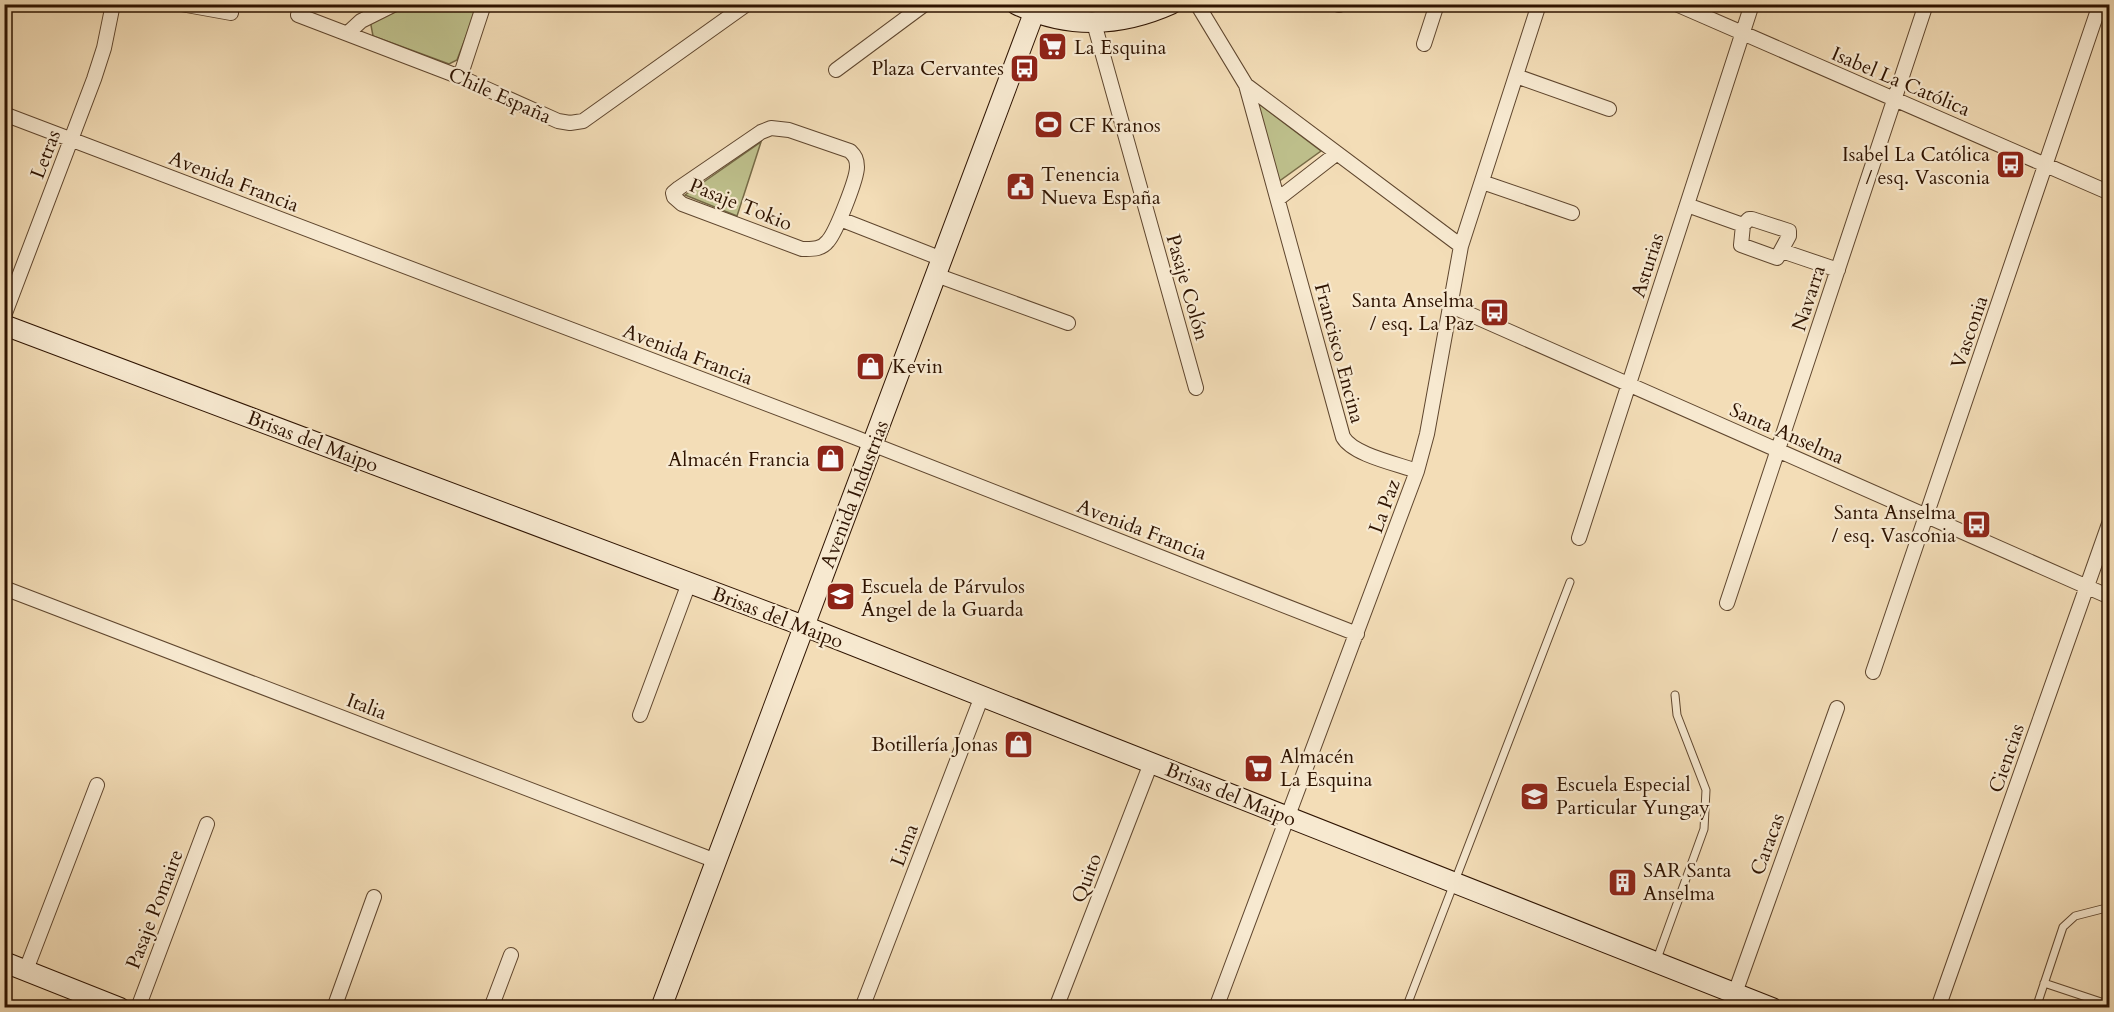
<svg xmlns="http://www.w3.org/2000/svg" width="2114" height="1012" viewBox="0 0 2114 1012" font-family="Cardo,serif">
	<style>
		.green { fill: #bec08c; stroke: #766a46; stroke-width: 1.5 }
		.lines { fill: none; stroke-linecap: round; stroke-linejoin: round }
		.lane-casing { stroke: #5f462e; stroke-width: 9 }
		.street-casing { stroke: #5f462e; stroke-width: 16 }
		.secondary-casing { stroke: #2e1300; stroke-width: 22 }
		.path { stroke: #2e1300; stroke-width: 3; stroke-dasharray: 4.5 3; stroke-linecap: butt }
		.lane { stroke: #f7e9d0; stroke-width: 7 }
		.street { stroke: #f7e9d0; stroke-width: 14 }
		.secondary { stroke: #f7e9d0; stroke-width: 20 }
		.labels { text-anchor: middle; stroke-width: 4.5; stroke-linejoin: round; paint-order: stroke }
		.poi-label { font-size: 20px; fill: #2e1300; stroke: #f7e9d0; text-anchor: start }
		.street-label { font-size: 20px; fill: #2e1300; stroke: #f7e9d0 }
	</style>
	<rect width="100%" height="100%" fill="#f3ddb7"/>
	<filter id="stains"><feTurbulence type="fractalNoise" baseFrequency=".00333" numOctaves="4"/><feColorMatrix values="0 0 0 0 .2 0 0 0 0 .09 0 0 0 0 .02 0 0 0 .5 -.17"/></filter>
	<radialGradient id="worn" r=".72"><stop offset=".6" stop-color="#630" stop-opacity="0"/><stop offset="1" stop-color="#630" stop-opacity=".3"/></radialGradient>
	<!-- green -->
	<path class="green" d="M404 5H478L457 60 449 64 373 36 370 20Z
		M1255 101 1321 151 1278 182Z
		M761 142 737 216 685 195Z"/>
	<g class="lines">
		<defs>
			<path id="lane" d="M1657 959 1704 829 1706 790 1677 715 1675 695
				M2044 983 2110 1005
				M1406 1008 1570 582
				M2036 1008 2063 927 2075 916 2110 907"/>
			<path id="street" d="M181 4 231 13
				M1197 4 1246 85 1343 437C1353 455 1398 464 1417 471
				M1676 4 2110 193
				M1339 5 1340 4
				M298 15 460 77 558 121 570 123 583 121 747 4
				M1094 23 1196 388
				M348 33 361 21 395 4
				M1424 44 1437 4
				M836 70 925 4
				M1516 76 1609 109
				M460 77 484 4
				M1246 85 1461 246
				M4 114 854 437 1357 634
				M771 128 789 130 850 151C855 156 857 159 857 167 857 179 836 232 828 241 821 250 812 249 802 249L682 204 674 197 673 193 679 188 761 132Z
				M1482 182 1572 213
				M1278 199 1336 154
				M1687 205 1743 225
				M840 219 942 259
				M1749 219H1752L1789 231V236L1777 258 1741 245 1743 225Z
				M1782 251 1838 270
				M936 275 1068 323
				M1449 305 2110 597
				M4 316 94 79 104 48 113 4
				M1579 538 1752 4
				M4 588 716 861
				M1727 603 1926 4
				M1873 672 2100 4
				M640 715 689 583
				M26 970 97 785
				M1735 993 1837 708
				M138 1008 207 824
				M334 1008 374 897
				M491 1008 511 955
				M862 1008 982 696
				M1056 1008 1151 763
				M1216 1008 1417 471 1427 434 1461 246 1539 4
				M1938 1008 2110 521"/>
			<path id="secondary" d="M1016 4C1067 29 1120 27 1171 4
				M4 325 804 626 1772 1008
				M4 962 120 1008
				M661 1008 1034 13"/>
		</defs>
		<!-- lane casing -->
		<use href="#lane" class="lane-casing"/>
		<!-- street casing -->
		<use href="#street" class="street-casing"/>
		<!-- secondary casing -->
		<use href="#secondary" class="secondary-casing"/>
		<!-- path -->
		<path class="path" d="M989 4 1000 12"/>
		<!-- lane -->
		<use href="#lane" class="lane"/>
		<!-- street -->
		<use href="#street" class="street"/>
		<!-- secondary -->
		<use href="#secondary" class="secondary"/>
	</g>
	<!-- icons -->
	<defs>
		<symbol id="supermarket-square" viewBox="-11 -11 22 22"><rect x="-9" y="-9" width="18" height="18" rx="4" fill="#8f2418" stroke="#f7e9d0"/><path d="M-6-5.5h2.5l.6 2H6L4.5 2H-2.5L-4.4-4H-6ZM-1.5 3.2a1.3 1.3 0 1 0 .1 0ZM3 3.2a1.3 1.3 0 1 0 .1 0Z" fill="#fff"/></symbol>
		<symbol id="bus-square" viewBox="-11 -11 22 22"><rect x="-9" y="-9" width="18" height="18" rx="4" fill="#8f2418" stroke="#f7e9d0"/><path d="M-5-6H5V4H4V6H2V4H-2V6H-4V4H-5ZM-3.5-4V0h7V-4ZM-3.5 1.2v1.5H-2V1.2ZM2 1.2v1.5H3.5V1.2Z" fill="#fff"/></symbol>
		<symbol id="stadium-square" viewBox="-11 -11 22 22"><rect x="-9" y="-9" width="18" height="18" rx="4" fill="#8f2418" stroke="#f7e9d0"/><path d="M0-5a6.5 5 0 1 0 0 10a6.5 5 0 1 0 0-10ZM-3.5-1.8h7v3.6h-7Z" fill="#fff"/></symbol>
		<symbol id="civic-square" viewBox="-11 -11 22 22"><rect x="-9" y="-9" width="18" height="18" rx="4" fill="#8f2418" stroke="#f7e9d0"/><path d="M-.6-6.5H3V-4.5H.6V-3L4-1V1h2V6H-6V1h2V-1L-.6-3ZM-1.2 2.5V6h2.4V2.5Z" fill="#fff"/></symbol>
		<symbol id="shop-square" viewBox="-11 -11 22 22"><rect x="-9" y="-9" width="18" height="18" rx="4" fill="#8f2418" stroke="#f7e9d0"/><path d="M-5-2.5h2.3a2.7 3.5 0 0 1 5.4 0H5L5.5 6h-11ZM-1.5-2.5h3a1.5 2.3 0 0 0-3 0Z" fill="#fff"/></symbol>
		<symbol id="school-square" viewBox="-11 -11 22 22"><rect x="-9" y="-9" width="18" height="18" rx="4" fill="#8f2418" stroke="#f7e9d0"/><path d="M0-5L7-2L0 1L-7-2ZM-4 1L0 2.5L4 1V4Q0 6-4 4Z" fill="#fff"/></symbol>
		<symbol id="building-square" viewBox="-11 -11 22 22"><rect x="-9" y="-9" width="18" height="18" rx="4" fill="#8f2418" stroke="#f7e9d0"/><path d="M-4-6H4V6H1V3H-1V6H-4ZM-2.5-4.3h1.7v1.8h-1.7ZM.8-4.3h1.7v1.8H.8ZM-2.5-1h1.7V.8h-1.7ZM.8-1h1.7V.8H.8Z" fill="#fff"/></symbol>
	</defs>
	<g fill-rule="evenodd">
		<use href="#supermarket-square" x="1036" y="30" width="33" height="33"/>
		<use href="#bus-square" x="1008" y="52" width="33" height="33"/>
		<use href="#stadium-square" x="1032" y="108" width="33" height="33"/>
		<use href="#bus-square" x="1994" y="148" width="33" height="33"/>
		<use href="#civic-square" x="1004" y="170" width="33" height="33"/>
		<use href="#bus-square" x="1478" y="296" width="33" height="33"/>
		<use href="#shop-square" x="854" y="350" width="33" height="33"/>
		<use href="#shop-square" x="814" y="442" width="33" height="33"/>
		<use href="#bus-square" x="1960" y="508" width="33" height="33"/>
		<use href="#school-square" x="824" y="580" width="33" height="33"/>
		<use href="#shop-square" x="1002" y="728" width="33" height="33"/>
		<use href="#supermarket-square" x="1242" y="752" width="33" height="33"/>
		<use href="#school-square" x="1518" y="780" width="33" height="33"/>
		<use href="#building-square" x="1606" y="866" width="33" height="33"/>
	</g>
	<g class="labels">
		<!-- poi labels -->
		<g class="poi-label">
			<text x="1074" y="54">La Esquina</text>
			<text x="1004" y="75" text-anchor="end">Plaza Cervantes</text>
			<text x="1069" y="132">CF Kranos</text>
			<text x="1990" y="161" text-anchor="end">Isabel La Católica<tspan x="1990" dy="23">/ esq. Vasconia</tspan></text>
			<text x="1041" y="181">Tenencia<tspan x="1041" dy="23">Nueva España</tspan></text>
			<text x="1474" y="307" text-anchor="end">Santa Anselma<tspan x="1474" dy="23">/ esq. La Paz</tspan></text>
			<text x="892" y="373">Kevin</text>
			<text x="810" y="466" text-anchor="end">Almacén Francia</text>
			<text x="1956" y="519" text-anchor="end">Santa Anselma<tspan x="1956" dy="23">/ esq. Vasconia</tspan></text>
			<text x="861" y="593">Escuela de Párvulos<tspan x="861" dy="23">Ángel de la Guarda</tspan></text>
			<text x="998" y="751" text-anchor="end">Botillería Jonas</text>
			<text x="1280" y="763">Almacén<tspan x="1280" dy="23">La Esquina</tspan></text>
			<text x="1556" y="791">Escuela Especial<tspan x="1556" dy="23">Particular Yungay</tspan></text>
			<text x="1643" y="877">SAR Santa<tspan x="1643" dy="23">Anselma</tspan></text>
		</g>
		<!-- street labels -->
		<g class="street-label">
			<text transform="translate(1901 81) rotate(23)" y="7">Isabel La Católica</text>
			<text transform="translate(500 95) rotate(24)" y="7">Chile España</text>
			<text transform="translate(45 154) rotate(-69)" y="7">Letras</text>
			<text transform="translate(234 181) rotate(21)" y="7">Avenida Francia</text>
			<text transform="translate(741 204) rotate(22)" y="7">Pasaje Tokio</text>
			<text transform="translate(1647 265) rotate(-72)" y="7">Asturias</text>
			<text transform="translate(1188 287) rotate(74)" y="7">Pasaje Colón</text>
			<text transform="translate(1808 298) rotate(-72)" y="7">Navarra</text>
			<text transform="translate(1969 332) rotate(-71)" y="7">Vasconia</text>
			<text transform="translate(1340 353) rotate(75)" y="7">Francisco Encina</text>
			<text transform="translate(688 354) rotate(21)" y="7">Avenida Francia</text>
			<text transform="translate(1787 433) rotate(24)" y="7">Santa Anselma</text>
			<text transform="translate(313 441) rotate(21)" y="7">Brisas del Maipo</text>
			<text transform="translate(854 494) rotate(-69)" y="7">Avenida Industrias</text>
			<text transform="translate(1384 506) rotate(-70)" y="7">La Paz</text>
			<text transform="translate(1142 529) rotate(21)" y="7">Avenida Francia</text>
			<text transform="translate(778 617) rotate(21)" y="7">Brisas del Maipo</text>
			<text transform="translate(367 706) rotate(21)" y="7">Italia</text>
			<text transform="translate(2006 758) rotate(-71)" y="7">Ciencias</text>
			<text transform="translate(1231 794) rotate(22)" y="7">Brisas del Maipo</text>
			<text transform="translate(1767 844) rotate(-70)" y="7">Caracas</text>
			<text transform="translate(904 845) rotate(-69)" y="7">Lima</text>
			<text transform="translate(1086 878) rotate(-69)" y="7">Quito</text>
			<text transform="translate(154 909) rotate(-69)" y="7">Pasaje Pomaire</text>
		</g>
	</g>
	<!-- margin -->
	<rect width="2114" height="1012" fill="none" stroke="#f3ddb7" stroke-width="24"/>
	<rect x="6" y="6" width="2102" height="1000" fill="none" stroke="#2e1300" stroke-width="3"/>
	<rect x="12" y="12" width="2090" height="988" fill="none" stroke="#2e1300" stroke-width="1.5"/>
	<rect width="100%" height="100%" filter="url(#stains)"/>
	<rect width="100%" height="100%" fill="url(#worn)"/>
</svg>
